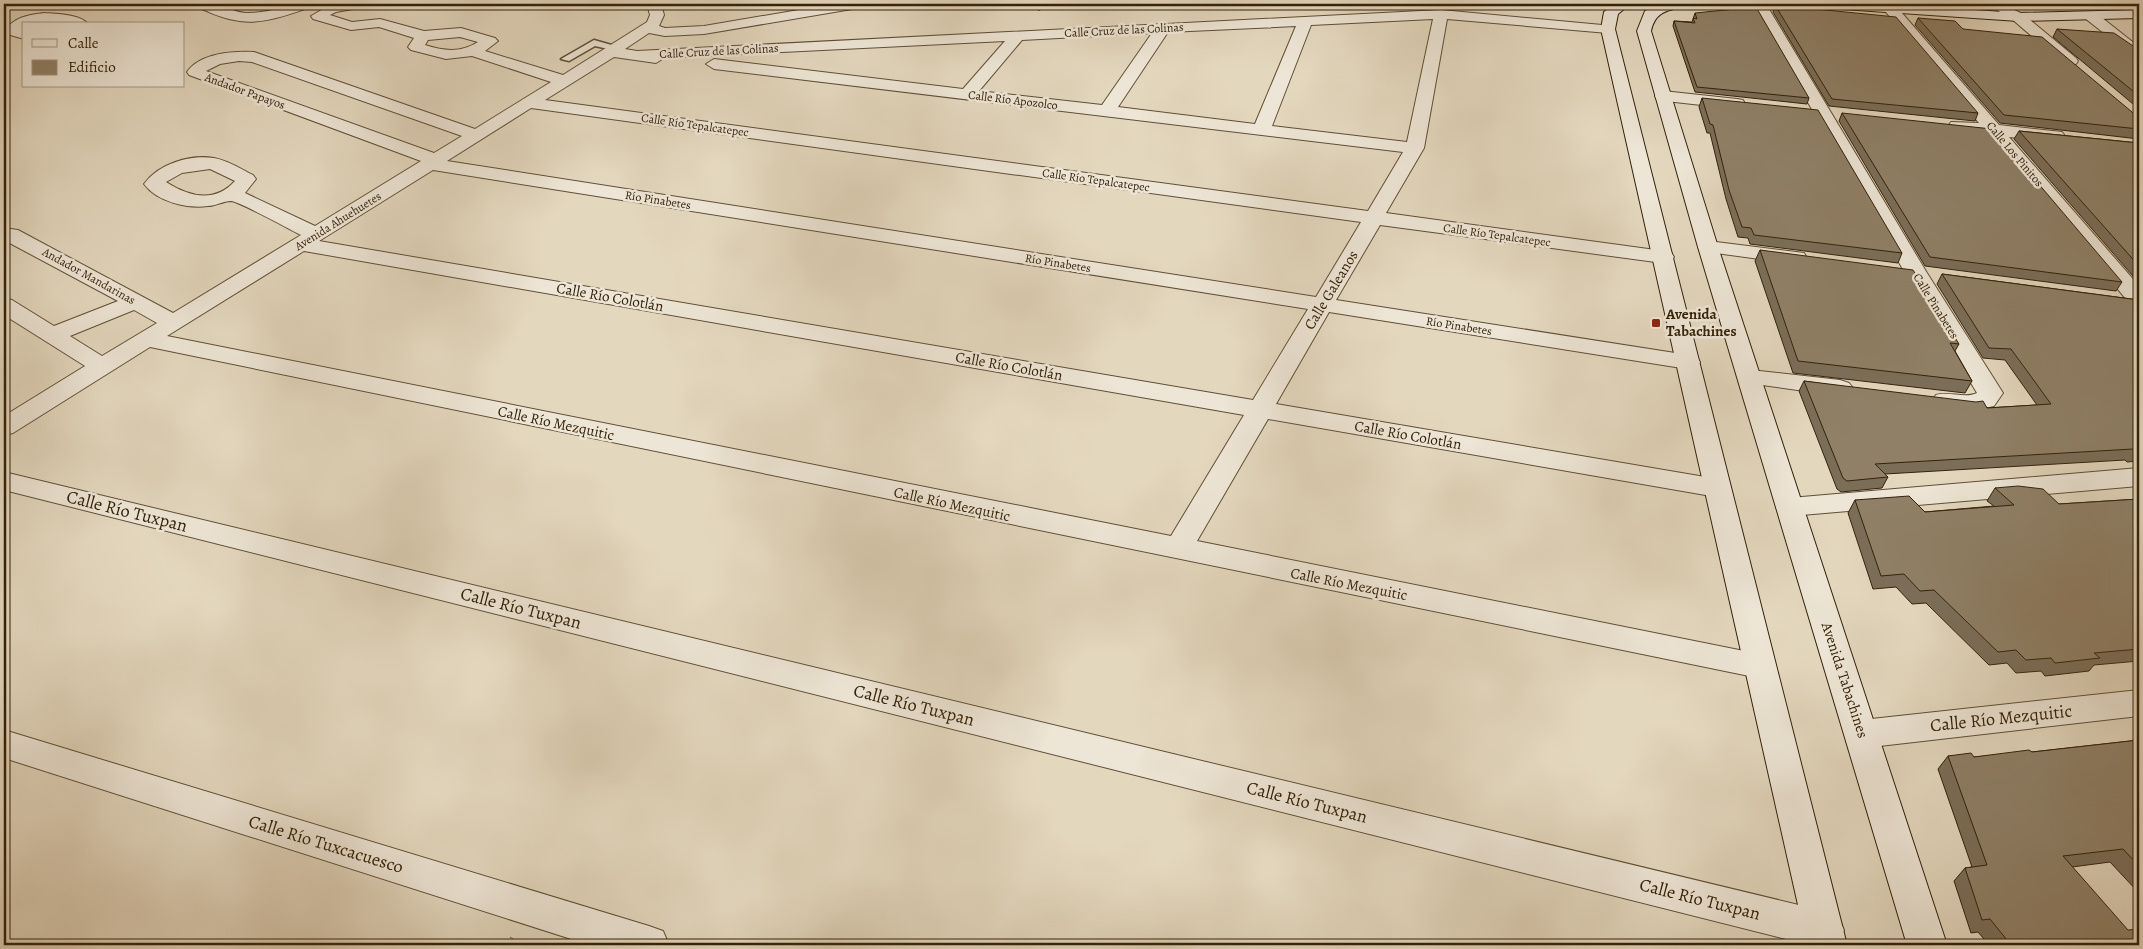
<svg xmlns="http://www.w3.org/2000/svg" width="2143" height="949" viewBox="0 0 2143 949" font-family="Alegreya,serif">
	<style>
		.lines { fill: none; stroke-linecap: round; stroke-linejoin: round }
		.lane-casing { stroke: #604f36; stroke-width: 3 }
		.street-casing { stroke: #604f36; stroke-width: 2 }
		.secondary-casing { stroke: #342209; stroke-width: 2 }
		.path { stroke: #342209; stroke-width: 4.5; stroke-dasharray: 5 3; stroke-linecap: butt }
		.lane { fill: #ede5d5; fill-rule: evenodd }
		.street { fill: #ede5d5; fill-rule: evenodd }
		.secondary { fill: #ede5d5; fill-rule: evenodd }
		.wall { fill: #7b6e59; stroke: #342209 }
		.building { fill: #8f8067; stroke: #342209 }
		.poi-dot { fill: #8f2418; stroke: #ede5d5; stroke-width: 2 }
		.labels { text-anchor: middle; stroke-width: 5; stroke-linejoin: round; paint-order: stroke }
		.far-street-label { font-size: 12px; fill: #342209; stroke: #ede5d5 }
		.street-label { font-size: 15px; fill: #342209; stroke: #ede5d5 }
		.poi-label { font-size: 15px; font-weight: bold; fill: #342209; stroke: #ede5d5; text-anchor: start }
		.near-street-label { font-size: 18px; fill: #342209; stroke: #ede5d5 }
	</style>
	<rect width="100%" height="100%" fill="#e3d7be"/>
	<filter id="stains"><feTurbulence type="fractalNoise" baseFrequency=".004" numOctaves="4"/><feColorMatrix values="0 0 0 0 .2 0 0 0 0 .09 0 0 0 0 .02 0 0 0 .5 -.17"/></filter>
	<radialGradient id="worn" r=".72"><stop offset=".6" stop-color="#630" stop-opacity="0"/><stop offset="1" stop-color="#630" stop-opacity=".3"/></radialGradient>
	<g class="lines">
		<defs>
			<path id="lane" d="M594 40 622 48 617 51 595 46 569 61 561 59Z"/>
			<path id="street" d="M195 4C201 4 209 3 214 4 226 6 235 13 248 13 271 13 290 3 313 4L311 7C287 15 260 26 234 20 221 18 209 12 197 7Z
				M332 4H366L364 7 336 12 330 15 352 22 380 19 424 31 461 28 495 38 498 41 485 51 563 75 647 22 650 15 647 4H661L664 15 659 26 665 28 704 26 834 4H865L858 8 704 34 665 36 649 33 625 49 637 51 1441 10 1613 26 1615 29 1613 32 1608 33 1447 19 1424 148 1386 213 1663 251 1671 252 1674 257 1671 262 1663 263 1380 225 1336 300 1688 355 1697 357 1700 362 1697 367 1688 369 1329 312 1276 404 1717 479 1727 482 1731 488 1727 494 1717 497 1268 419 1197 541 1759 654 1771 657 1775 666 1771 675 1759 678 150 347 13 433 4 435V416L85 366 4 315V298L12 300 54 326 118 301 4 240V228L18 230 173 313 301 235C289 229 240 202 231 201 224 201 215 206 208 206 188 209 157 202 144 184 158 164 190 154 214 158 227 160 241 169 253 175L256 179 245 193 315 226 421 161 189 75 187 72C200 53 233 51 254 52L475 129 551 82 472 56 446 59 411 50 408 47 414 38 379 27 351 30 313 19 311 16ZM1433 19 1407 142 1272 126 1311 25ZM1296 26 1255 124 1118 107 1168 32ZM1152 33 1102 105 979 91 1022 40ZM460 37 478 42C460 53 444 51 425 45L428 40ZM1005 41 963 89 714 59 706 64 714 69 1403 152 1368 211 545 100 614 57 656 63 664 58ZM239 61 252 62 462 136 434 153 206 71 220 64ZM531 108 1361 222 1316 297 447 161ZM210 169 235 181C214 204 188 196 166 182L182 173ZM433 170 1308 309 1253 400 319 241ZM304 251 1244 415 1171 536 167 336ZM134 310 157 323 102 356 70 336Z
				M1029 4H1044L1046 6 1039 10Z
				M1752 4H1766L1927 273 2003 393 1994 406 1970 411 1936 405 1932 400 1936 395C1949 391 1966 399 1977 393L1905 273Z
				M1890 4 1895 5 1999 125 2062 132 2065 136 2062 140 2056 141 2009 137 2139 286V307L2131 305 1988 134 1951 130 1948 126 1951 122 1979 123 1885 11 1883 8Z
				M2001 4 2023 14 2076 58 2078 61 2076 64H2064L2013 20 1994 8Z
				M2091 12 2096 13 2139 47V59L2134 57 2086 19 2084 16 2086 13Z
				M44 13C57 14 80 14 88 24H24L22 29 24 30V39L7 34 5 31C14 17 28 15 44 13Z
				M1663 91 1737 99 1743 100 1745 104 1743 108 1737 109 1657 100 1655 96 1657 92Z
				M1708 241 1804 253 1807 258 1804 263 1796 264 1701 251 1698 247 1701 243Z
				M1750 370 1840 380 1849 383 1853 388 1849 393 1840 396 1741 382 1738 377 1741 372Z
				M2139 468V486L1790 516 1780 514 1776 507 1780 500 1790 498Z
				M4 472 1824 911 1838 917 1844 930 1838 943 1810 945 4 490Z
				M2139 690V716L1862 748 1850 744 1845 734 1850 724 1862 720Z
				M4 730 649 926 663 931 669 945H590L4 758Z"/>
			<path id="secondary" d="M1614 4H1630L1618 14 1615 29 1847 945H1807L1601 29 1604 12Z
				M1660 4H1683L1681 7C1665 11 1655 13 1651 31L1718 247 1947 945H1907L1698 247 1637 31 1645 11Z
				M1820 4H1886L2018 13 2139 10V18L2018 21 1827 8Z"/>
		</defs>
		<!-- lane casing -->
		<use href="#lane" class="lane-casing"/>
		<!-- street casing -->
		<use href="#street" class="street-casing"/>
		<!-- secondary casing -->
		<use href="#secondary" class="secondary-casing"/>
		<!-- path -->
		<path class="path" d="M507 945 512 938"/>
		<!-- lane -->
		<use href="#lane" class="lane"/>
		<!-- street -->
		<use href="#street" class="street"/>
		<!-- secondary -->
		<use href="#secondary" class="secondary"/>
	</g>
	<!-- wall -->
	<path class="wall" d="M1775 5 1978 113 1975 121 1829 106 1773 12Z
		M1695 13 1809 98 1807 104 1695 92 1673 26 1674 21 1692 22Z
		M1918 18 1963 29 2138 117H2139V139L2000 123 1915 25Z
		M2057 29 2139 50V109L2053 37Z
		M2139 36V45L2136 42Z
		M1702 98 1902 253 1898 263 1750 244 1748 238 1738 237 1726 199 1710 133H1707L1699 107Z
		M1842 113 2122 282 2116 291 1925 266 1839 121Z
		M2019 131 2139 143V283L2014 139Z
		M1760 250 1959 344 1955 351 1972 381 1965 393 1793 373 1755 261Z
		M1942 274 2139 300V461L2127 462 2125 460 1885 474 1888 477 1882 488 1841 492 1837 489 1799 391 1804 381 1987 408 2037 405 2005 360 1983 358 1937 284Z
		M1995 488 2059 504 2139 499V661L2094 665 2089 671 2045 676 2041 671 2016 673 2007 663 1989 665 1926 603 1912 604 1896 587 1873 589 1848 513 1855 500 1925 512 1994 506 1987 501Z
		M2139 740V893L2110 862 2072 867 2139 945H1989L1978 932 1971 933 1954 881 1965 868 1972 867 1938 769 1948 756 1974 757 2032 752Z"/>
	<!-- building -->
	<path class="building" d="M1775 5 1896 17 1978 113 1832 99Z
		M1756 7 1809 98 1697 87 1674 21 1695 23 1693 18 1697 19 1695 13Z
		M1918 18 1955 21 1963 29 2042 37 2138 117H2139V129L2004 115Z
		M2057 29 2114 33 2139 50V96Z
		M1702 98 1818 110 1902 253 1754 235 1751 228 1742 227 1729 190 1713 125 1710 124Z
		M1842 113 1992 129 2122 282 1930 257Z
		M2019 131 2139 143V266Z
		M1760 250 1913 270 1959 344 1950 343 1972 381 1798 361Z
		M1942 274 2139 300V451L2135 452 2133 449 1875 464 1888 477 1847 481 1843 478 1804 381 1976 402 1983 401 1987 408 2051 404 2011 349 1989 348Z
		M2018 486 2043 489 2059 504 2139 499V649L2094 653 2100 658 2055 663 2051 658 2026 660 2016 650 1998 652 1934 590 1920 591 1904 574 1881 576 1855 500 1909 496 1925 512 2014 505 1995 488Z
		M2139 740V866L2123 849 2063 856 2128 930 2139 929V945H2034L2032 943 2011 945 1990 919 1982 920 1965 868 1987 865 1948 756 1971 753 1974 757 2029 750 2032 752Z"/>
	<!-- markers -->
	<rect class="poi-dot" x="1651" y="318" width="10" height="10" rx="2.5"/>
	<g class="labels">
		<!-- far-street labels -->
		<g class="far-street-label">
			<text transform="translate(1124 30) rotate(-3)" y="4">Calle Cruz de las Colinas</text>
			<text transform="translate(719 51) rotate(-3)" y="4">Calle Cruz de las Colinas</text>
			<text transform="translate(245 91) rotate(20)" y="4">Andador Papayos</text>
			<text transform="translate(1013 100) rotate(7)" y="4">Calle Río Apozolco</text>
			<text transform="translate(695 125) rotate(8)" y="4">Calle Río Tepalcatepec</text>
			<text transform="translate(2015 154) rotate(50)" y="4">Calle Los Pinitos</text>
			<text transform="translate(1096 180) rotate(8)" y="4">Calle Río Tepalcatepec</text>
			<text transform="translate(658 200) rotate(9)" y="4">Río Pinabetes</text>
			<text transform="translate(338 221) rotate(-32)" y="4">Avenida Ahuehuetes</text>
			<text transform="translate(1497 235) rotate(8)" y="4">Calle Río Tepalcatepec</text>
			<text transform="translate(1058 263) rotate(9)" y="4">Río Pinabetes</text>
			<text transform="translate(89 276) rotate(29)" y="4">Andador Mandarinas</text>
			<text transform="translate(1936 306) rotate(58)" y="4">Calle Pinabetes</text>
			<text transform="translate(1459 326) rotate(9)" y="4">Río Pinabetes</text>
		</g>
		<!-- street labels -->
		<g class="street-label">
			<text transform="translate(1331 290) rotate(-59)" y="5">Calle Galeanos</text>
			<text transform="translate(610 297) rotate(10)" y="5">Calle Río Colotlán</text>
			<text transform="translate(1009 366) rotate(10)" y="5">Calle Río Colotlán</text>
			<text transform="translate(556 423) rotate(12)" y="5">Calle Río Mezquitic</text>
			<text transform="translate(1408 435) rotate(10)" y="5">Calle Río Colotlán</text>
			<text transform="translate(952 504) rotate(12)" y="5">Calle Río Mezquitic</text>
			<text transform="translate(1349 584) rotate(11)" y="5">Calle Río Mezquitic</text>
			<text transform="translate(1845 680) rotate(72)" y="5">Avenida Tabachines</text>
		</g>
		<!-- poi labels -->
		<g class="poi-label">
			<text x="1666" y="319">Avenida<tspan x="1666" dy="17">Tabachines</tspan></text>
		</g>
		<!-- near-street labels -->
		<g class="near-street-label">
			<text transform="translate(127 511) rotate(14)" y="6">Calle Río Tuxpan</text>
			<text transform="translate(521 608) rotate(14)" y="6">Calle Río Tuxpan</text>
			<text transform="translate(914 705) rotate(14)" y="6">Calle Río Tuxpan</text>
			<text transform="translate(2001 718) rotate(-6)" y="6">Calle Río Mezquitic</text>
			<text transform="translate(1307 802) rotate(14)" y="6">Calle Río Tuxpan</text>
			<text transform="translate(326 844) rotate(17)" y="6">Calle Río Tuxcacuesco</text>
			<text transform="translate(1700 899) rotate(14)" y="6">Calle Río Tuxpan</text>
		</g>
	</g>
	<!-- margin -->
	<rect width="2143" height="949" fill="none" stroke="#e3d7be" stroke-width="20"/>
	<rect x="5" y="5" width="2133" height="939" fill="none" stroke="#342209" stroke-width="2.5"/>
	<rect x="10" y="10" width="2123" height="929" fill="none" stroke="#342209"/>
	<!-- legend -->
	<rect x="22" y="22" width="162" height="65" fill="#ede5d5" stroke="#a39783"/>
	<rect x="32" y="39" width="25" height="8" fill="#ede5d5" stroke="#a39783"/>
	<text x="68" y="48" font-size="15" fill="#342209">Calle</text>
	<rect x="32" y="60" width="25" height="15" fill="#8f8067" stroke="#a39783"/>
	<text x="68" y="72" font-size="15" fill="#342209">Edificio</text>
	<rect width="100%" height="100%" filter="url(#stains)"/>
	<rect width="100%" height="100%" fill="url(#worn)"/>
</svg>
